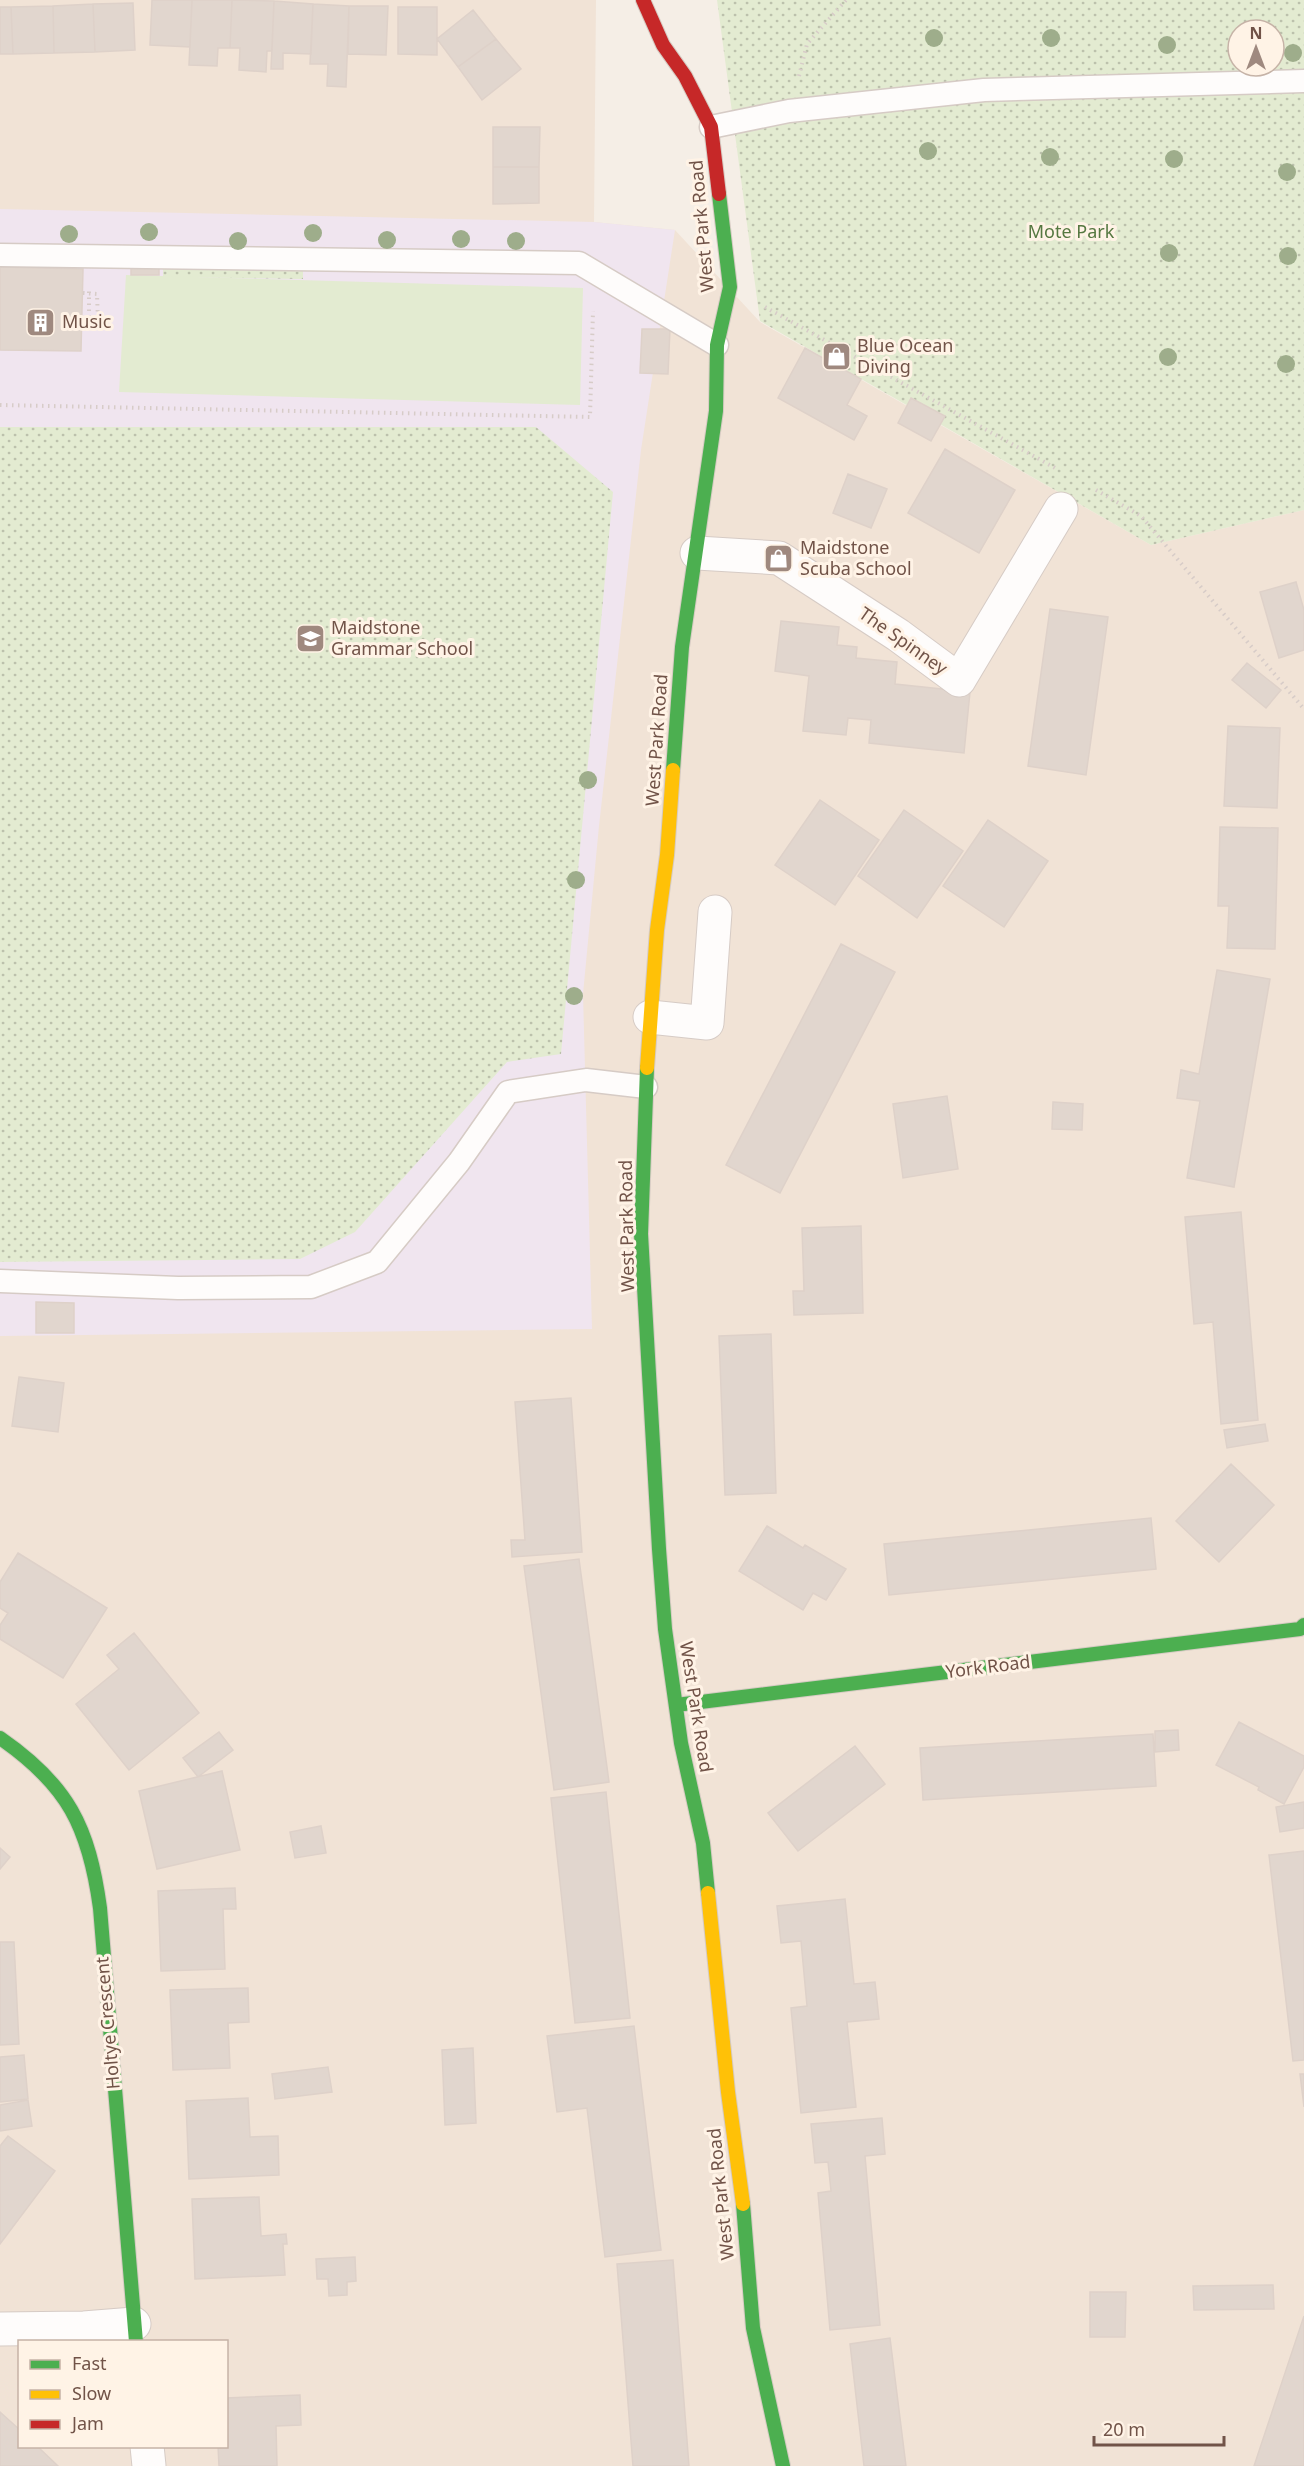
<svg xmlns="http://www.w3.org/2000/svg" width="1304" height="2466" viewBox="0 0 1304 2466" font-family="'Noto Sans',sans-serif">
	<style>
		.residential { fill: #f1e3d6; fill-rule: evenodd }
		.education { fill: #f0e5ef }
		.grass { fill: url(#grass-dots); fill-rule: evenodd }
		.pitch { fill: #e3ebd1 }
		.building { fill: #e1d6ce; stroke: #ded1c9; stroke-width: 1.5 }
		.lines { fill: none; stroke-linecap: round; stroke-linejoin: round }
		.lane-casing { stroke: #d6cbc5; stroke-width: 25 }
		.street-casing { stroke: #d6cbc5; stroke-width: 35 }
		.fast-casing { stroke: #d6cbc3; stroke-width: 16 }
		.slow-casing { stroke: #d6cbc3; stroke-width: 16 }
		.jam-casing { stroke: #d6cbc3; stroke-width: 16 }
		.path { stroke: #d7ccc8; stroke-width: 4; stroke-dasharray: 1.5 4.5; stroke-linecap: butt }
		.lane { stroke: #fefcfb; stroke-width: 22 }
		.street { stroke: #fefcfb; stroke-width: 33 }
		.fast { stroke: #4caf50; stroke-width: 14 }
		.slow { stroke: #ffc107; stroke-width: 14 }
		.jam { stroke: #c62828; stroke-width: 14 }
		.tree { fill: #9ead8b }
		.labels { text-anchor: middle; stroke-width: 6; stroke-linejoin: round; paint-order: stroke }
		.street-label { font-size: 18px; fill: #715348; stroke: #fff3e6 }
		.park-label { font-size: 18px; fill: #567841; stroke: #fff3e6 }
		.poi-label { font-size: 18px; fill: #715348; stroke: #fff3e6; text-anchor: start }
	</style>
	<defs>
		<pattern id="grass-dots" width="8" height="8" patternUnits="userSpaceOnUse" patternTransform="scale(1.5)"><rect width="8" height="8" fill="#e3ebd1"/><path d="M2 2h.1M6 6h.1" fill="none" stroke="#bcc1ac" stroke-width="1.8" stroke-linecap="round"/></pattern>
	</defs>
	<rect width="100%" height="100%" fill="#f5eee6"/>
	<!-- residential -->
	<path class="residential" d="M0 0H596L594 222 675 230 760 322 1151 545 1304 510V2466H0ZM20 2342H226V2446H20Z"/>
	<!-- education -->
	<path class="education" d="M0 209 594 222 675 230 641 450 599 826 583 994 592 1329 0 1336Z"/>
	<!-- grass -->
	<path class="grass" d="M717 0H1304V510L1151 545 760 321ZM1238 30H1274V66H1238Z
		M163 261 303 264V279L163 277Z
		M0 427H536L613 492 561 1054 507 1062 355 1232 300 1259 0 1262Z"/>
	<!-- pitch -->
	<path class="pitch" d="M126 275 583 288 580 405 119 392Z"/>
	<!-- building -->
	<path class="building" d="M152 0H192L190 47 150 45Z
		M192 0H232L230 48H218L217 66 189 65Z
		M232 0 274 1 272 51H267L266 72 239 70 240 48H230Z
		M274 1 313 4 311 54 283 53V69H271Z
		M133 3 135 50 95 52 93 4Z
		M93 4 95 52 54 53 53 6Z
		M313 4 349 6 346 87 327 86 328 64H310Z
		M53 6 54 53 13 54 11 7Z
		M349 6H388L386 55 348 54Z
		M0 7H11L13 54H0Z
		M398 7H437V55L398 54Z
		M473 10 496 39 458 67 437 39Z
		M496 39 521 69 482 100 458 67Z
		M493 127H540L539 167H493Z
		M493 167H539V203L493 204Z
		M131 261H159V275H131Z
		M0 267 83 269 81 351 0 350Z
		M642 329H670L668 374 640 373Z
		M805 348 861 379 847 405 867 416 854 440 778 398Z
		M911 398 945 416 931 441 898 423Z
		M945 449 1015 490 979 553 908 513Z
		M848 474 887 489 871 528 833 513Z
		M1296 582 1304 610V650L1279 658 1260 592Z
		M1050 609 1108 617 1086 775 1028 766Z
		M781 621 839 627 837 645 857 647 856 658 897 662 895 684 970 692 964 753 869 743 871 720 848 718 846 735 803 731 809 676 775 671Z
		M1247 663 1281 690 1266 708 1232 680Z
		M1228 726 1280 728 1277 808 1224 806Z
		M820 800 879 840 835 905 775 865Z
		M904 810 963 851 917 918 858 876Z
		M988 820 1048 861 1004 927 943 886Z
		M1220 827 1278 828 1275 949 1227 948 1229 906H1218Z
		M841 944 895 972 780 1193 726 1165Z
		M1217 970 1270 979 1234 1187 1187 1178 1200 1101 1177 1098 1181 1070 1199 1074Z
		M947 1096 958 1169 903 1178 893 1104Z
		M1053 1102 1083 1104 1082 1130 1052 1129Z
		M1241 1212 1258 1420 1221 1424 1213 1322 1194 1324 1185 1217Z
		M861 1226 863 1313 794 1315 793 1291H804L802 1228Z
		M36 1302 74 1303V1333H36Z
		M771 1334 776 1493 725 1495 719 1336Z
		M19 1377 64 1383 58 1432 12 1426Z
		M571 1398 582 1552 512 1557 511 1540H525L515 1402Z
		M1265 1424 1268 1441 1227 1448 1224 1430Z
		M1231 1464 1274 1505 1219 1562 1176 1521Z
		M1151 1518 1156 1569 889 1595 884 1544Z
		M767 1526 803 1548 805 1545 846 1569 826 1600 813 1593 803 1610 739 1571Z
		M18 1553 107 1608 63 1678 0 1639V1625L8 1613 0 1608V1582Z
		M579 1559 609 1782 554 1790 524 1566Z
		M134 1633 199 1713 129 1770 76 1704 119 1669 107 1655Z
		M1239 1722 1304 1756V1767L1284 1804 1258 1790 1259 1787 1216 1765Z
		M1178 1730 1179 1750 1155 1752V1731Z
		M219 1732 233 1750 198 1777 183 1758Z
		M1153 1734 1156 1786 923 1800 920 1748Z
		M855 1746 885 1784 798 1851 768 1813Z
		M222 1771 240 1850 157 1869 139 1791Z
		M606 1792 630 2018 575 2023 551 1798Z
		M1304 1802V1828L1280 1832 1276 1807Z
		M321 1826 326 1853 295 1858 290 1832Z
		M0 1848 10 1857 0 1869Z
		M1304 1851V2060L1293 2061 1269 1855Z
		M235 1888 236 1909H223L225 1969 161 1971 158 1891Z
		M845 1899 854 1984 875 1982 879 2019 847 2022 856 2107 801 2113 791 2008 807 2006 801 1941 781 1943 777 1906Z
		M0 1942H14L19 2044 0 2045Z
		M248 1988 249 2022 228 2023 230 2068 173 2070 170 1990Z
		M634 2026 661 2250 605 2257 587 2108 557 2112 547 2036Z
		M473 2048 476 2123 445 2125 442 2050Z
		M24 2055 28 2099 0 2102V2057Z
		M328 2067 332 2092 275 2099 272 2074Z
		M1300 2074H1304V2107Z
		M248 2098 250 2137 278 2136 279 2175 189 2179 186 2101Z
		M28 2100 32 2126 0 2131V2105Z
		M882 2118 885 2154 865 2156 880 2325 830 2330 818 2193 831 2191 828 2162 815 2163 811 2124Z
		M8 2136 55 2171 0 2244V2146Z
		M259 2197 261 2236 286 2234 287 2244H283L285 2275 195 2279 192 2199Z
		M355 2257 356 2281 347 2282V2295L329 2296 328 2279H317L316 2259Z
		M673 2260 689 2466H633L617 2264Z
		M1273 2285 1274 2309 1194 2310 1193 2286Z
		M1090 2292H1126L1125 2337H1090Z
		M1304 2316V2466H1254Z
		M890 2338 906 2466H864L850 2344Z
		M300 2395 301 2425 276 2426 277 2466H219L218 2446H226V2398Z
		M0 2412 20 2430V2446H37L58 2466H0Z"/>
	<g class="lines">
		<defs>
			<path id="lane" d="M711 127 789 111 984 90 1304 81
				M0 255 579 263 717 345
				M0 1281 178 1288 311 1287 377 1262 459 1162 508 1092 586 1080 646 1087"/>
			<path id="street" d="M697 553 779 558 898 635 959 680 1061 509
				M650 1017 707 1023 715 912
				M0 2329 84 2328 134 2324
				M147 2446 149 2466"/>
			<path id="fast" d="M673 770 682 647 716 411 717 345 730 287 719 194
				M647 1068 641 1234 659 1549 665 1629 681 1743 703 1843 708 1893
				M676 1705 1300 1629 1304 1625
				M0 1738C68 1785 89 1827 100 1908L136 2342
				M743 2204 753 2328 783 2466"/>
			<path id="slow" d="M647 1068 657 930 667 855 673 770
				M708 1893 728 2092 743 2204"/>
			<path id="jam" d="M643 0 663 45 685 76 711 127 719 194"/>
		</defs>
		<!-- lane casing -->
		<use href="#lane" class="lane-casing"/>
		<!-- street casing -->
		<use href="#street" class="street-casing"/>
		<!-- fast casing -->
		<use href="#fast" class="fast-casing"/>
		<!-- slow casing -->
		<use href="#slow" class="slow-casing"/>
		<!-- jam casing -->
		<use href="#jam" class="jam-casing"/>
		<!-- path -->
		<path class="path" d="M799 76 807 44 846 0
			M83 293 97 294 98 321H89V290
			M765 307 1057 469
			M0 405 590 417 593 311
			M1096 490 1141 516 1304 709"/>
		<!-- lane -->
		<use href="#lane" class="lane"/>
		<!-- street -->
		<use href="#street" class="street"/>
		<!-- fast -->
		<use href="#fast" class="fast"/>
		<!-- slow -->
		<use href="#slow" class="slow"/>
		<!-- jam -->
		<use href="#jam" class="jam"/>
	</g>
	<!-- trees -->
	<g class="tree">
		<circle cx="934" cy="38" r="9"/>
		<circle cx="1051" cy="38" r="9"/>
		<circle cx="1167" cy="45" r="9"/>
		<circle cx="1293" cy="53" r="9"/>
		<circle cx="928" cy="151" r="9"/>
		<circle cx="1050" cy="157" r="9"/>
		<circle cx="1174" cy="159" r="9"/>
		<circle cx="1287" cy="172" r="9"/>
		<circle cx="149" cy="232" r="9"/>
		<circle cx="313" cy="233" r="9"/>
		<circle cx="69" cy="234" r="9"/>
		<circle cx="461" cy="239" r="9"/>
		<circle cx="387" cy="240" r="9"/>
		<circle cx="238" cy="241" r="9"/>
		<circle cx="516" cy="241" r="9"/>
		<circle cx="1169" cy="253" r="9"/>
		<circle cx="1288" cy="256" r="9"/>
		<circle cx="1168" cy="357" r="9"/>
		<circle cx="1286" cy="364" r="9"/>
		<circle cx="588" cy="780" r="9"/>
		<circle cx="576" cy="880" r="9"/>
		<circle cx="574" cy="996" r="9"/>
	</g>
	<!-- icons -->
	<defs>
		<symbol id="building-square" viewBox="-11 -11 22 22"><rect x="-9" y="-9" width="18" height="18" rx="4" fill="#9f897f" stroke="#fff3e6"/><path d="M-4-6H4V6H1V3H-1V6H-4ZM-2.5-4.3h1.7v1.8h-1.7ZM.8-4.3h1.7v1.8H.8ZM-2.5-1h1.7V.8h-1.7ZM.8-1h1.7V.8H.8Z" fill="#fff"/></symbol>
		<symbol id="shop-square" viewBox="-11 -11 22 22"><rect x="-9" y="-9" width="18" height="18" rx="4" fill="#9f897f" stroke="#fff3e6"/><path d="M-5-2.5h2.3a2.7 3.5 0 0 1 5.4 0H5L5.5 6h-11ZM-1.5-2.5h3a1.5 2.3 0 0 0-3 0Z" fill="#fff"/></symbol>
		<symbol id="school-square" viewBox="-11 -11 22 22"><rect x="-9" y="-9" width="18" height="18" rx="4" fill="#9f897f" stroke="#fff3e6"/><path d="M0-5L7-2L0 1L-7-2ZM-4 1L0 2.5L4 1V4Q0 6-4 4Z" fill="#fff"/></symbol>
	</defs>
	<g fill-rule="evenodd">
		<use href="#building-square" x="24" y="306" width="33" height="33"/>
		<use href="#shop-square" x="820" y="340" width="33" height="33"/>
		<use href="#shop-square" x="762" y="542" width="33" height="33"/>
		<use href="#school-square" x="294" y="622" width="33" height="33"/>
	</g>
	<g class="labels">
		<!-- street labels -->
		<g class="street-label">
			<text transform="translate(702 226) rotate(-95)" y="6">West Park Road</text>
			<text transform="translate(903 641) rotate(35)" y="6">The Spinney</text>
			<text transform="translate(657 740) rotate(-86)" y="6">West Park Road</text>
			<text transform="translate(627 1226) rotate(-91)" y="6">West Park Road</text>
			<text transform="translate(988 1667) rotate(-7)" y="6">York Road</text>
			<text transform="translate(696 1707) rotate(81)" y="6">West Park Road</text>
			<text transform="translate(108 2023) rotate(-95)" y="6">Holtye Crescent</text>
			<text transform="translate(721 2194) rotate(-96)" y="6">West Park Road</text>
		</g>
		<!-- park labels -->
		<g class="park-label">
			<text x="1071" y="238">Mote Park</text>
		</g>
		<!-- poi labels -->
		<g class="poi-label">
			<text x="62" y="328">Music</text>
			<text x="857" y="352">Blue Ocean<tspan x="857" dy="21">Diving</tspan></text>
			<text x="800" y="554">Maidstone<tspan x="800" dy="21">Scuba School</tspan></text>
			<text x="331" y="634">Maidstone<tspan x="331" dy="21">Grammar School</tspan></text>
		</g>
	</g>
	<!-- legend -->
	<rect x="18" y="2340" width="210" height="108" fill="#fff3e6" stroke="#c6b3a7" stroke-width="1.5"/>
	<rect x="30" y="2360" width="30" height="9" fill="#4caf50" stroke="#c6b3a7" stroke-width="1.5"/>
	<text x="72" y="2370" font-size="18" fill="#715348">Fast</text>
	<rect x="30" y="2390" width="30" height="9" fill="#ffc107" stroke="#c6b3a7" stroke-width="1.5"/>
	<text x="72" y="2400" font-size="18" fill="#715348">Slow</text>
	<rect x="30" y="2420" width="30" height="9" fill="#c62828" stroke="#c6b3a7" stroke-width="1.5"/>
	<text x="72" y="2430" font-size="18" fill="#715348">Jam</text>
	<!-- north arrow -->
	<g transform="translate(1256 48)"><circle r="28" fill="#fff3e6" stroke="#c6b3a7" stroke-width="1.5"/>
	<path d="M0-4.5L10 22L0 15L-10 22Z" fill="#9f897f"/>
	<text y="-9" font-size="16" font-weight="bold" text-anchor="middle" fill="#715348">N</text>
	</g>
	<!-- scale -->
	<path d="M1094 2436v9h130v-9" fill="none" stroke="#715348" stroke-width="3"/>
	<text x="1103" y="2436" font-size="18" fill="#715348" stroke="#fff3e6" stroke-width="4.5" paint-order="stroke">20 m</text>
</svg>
